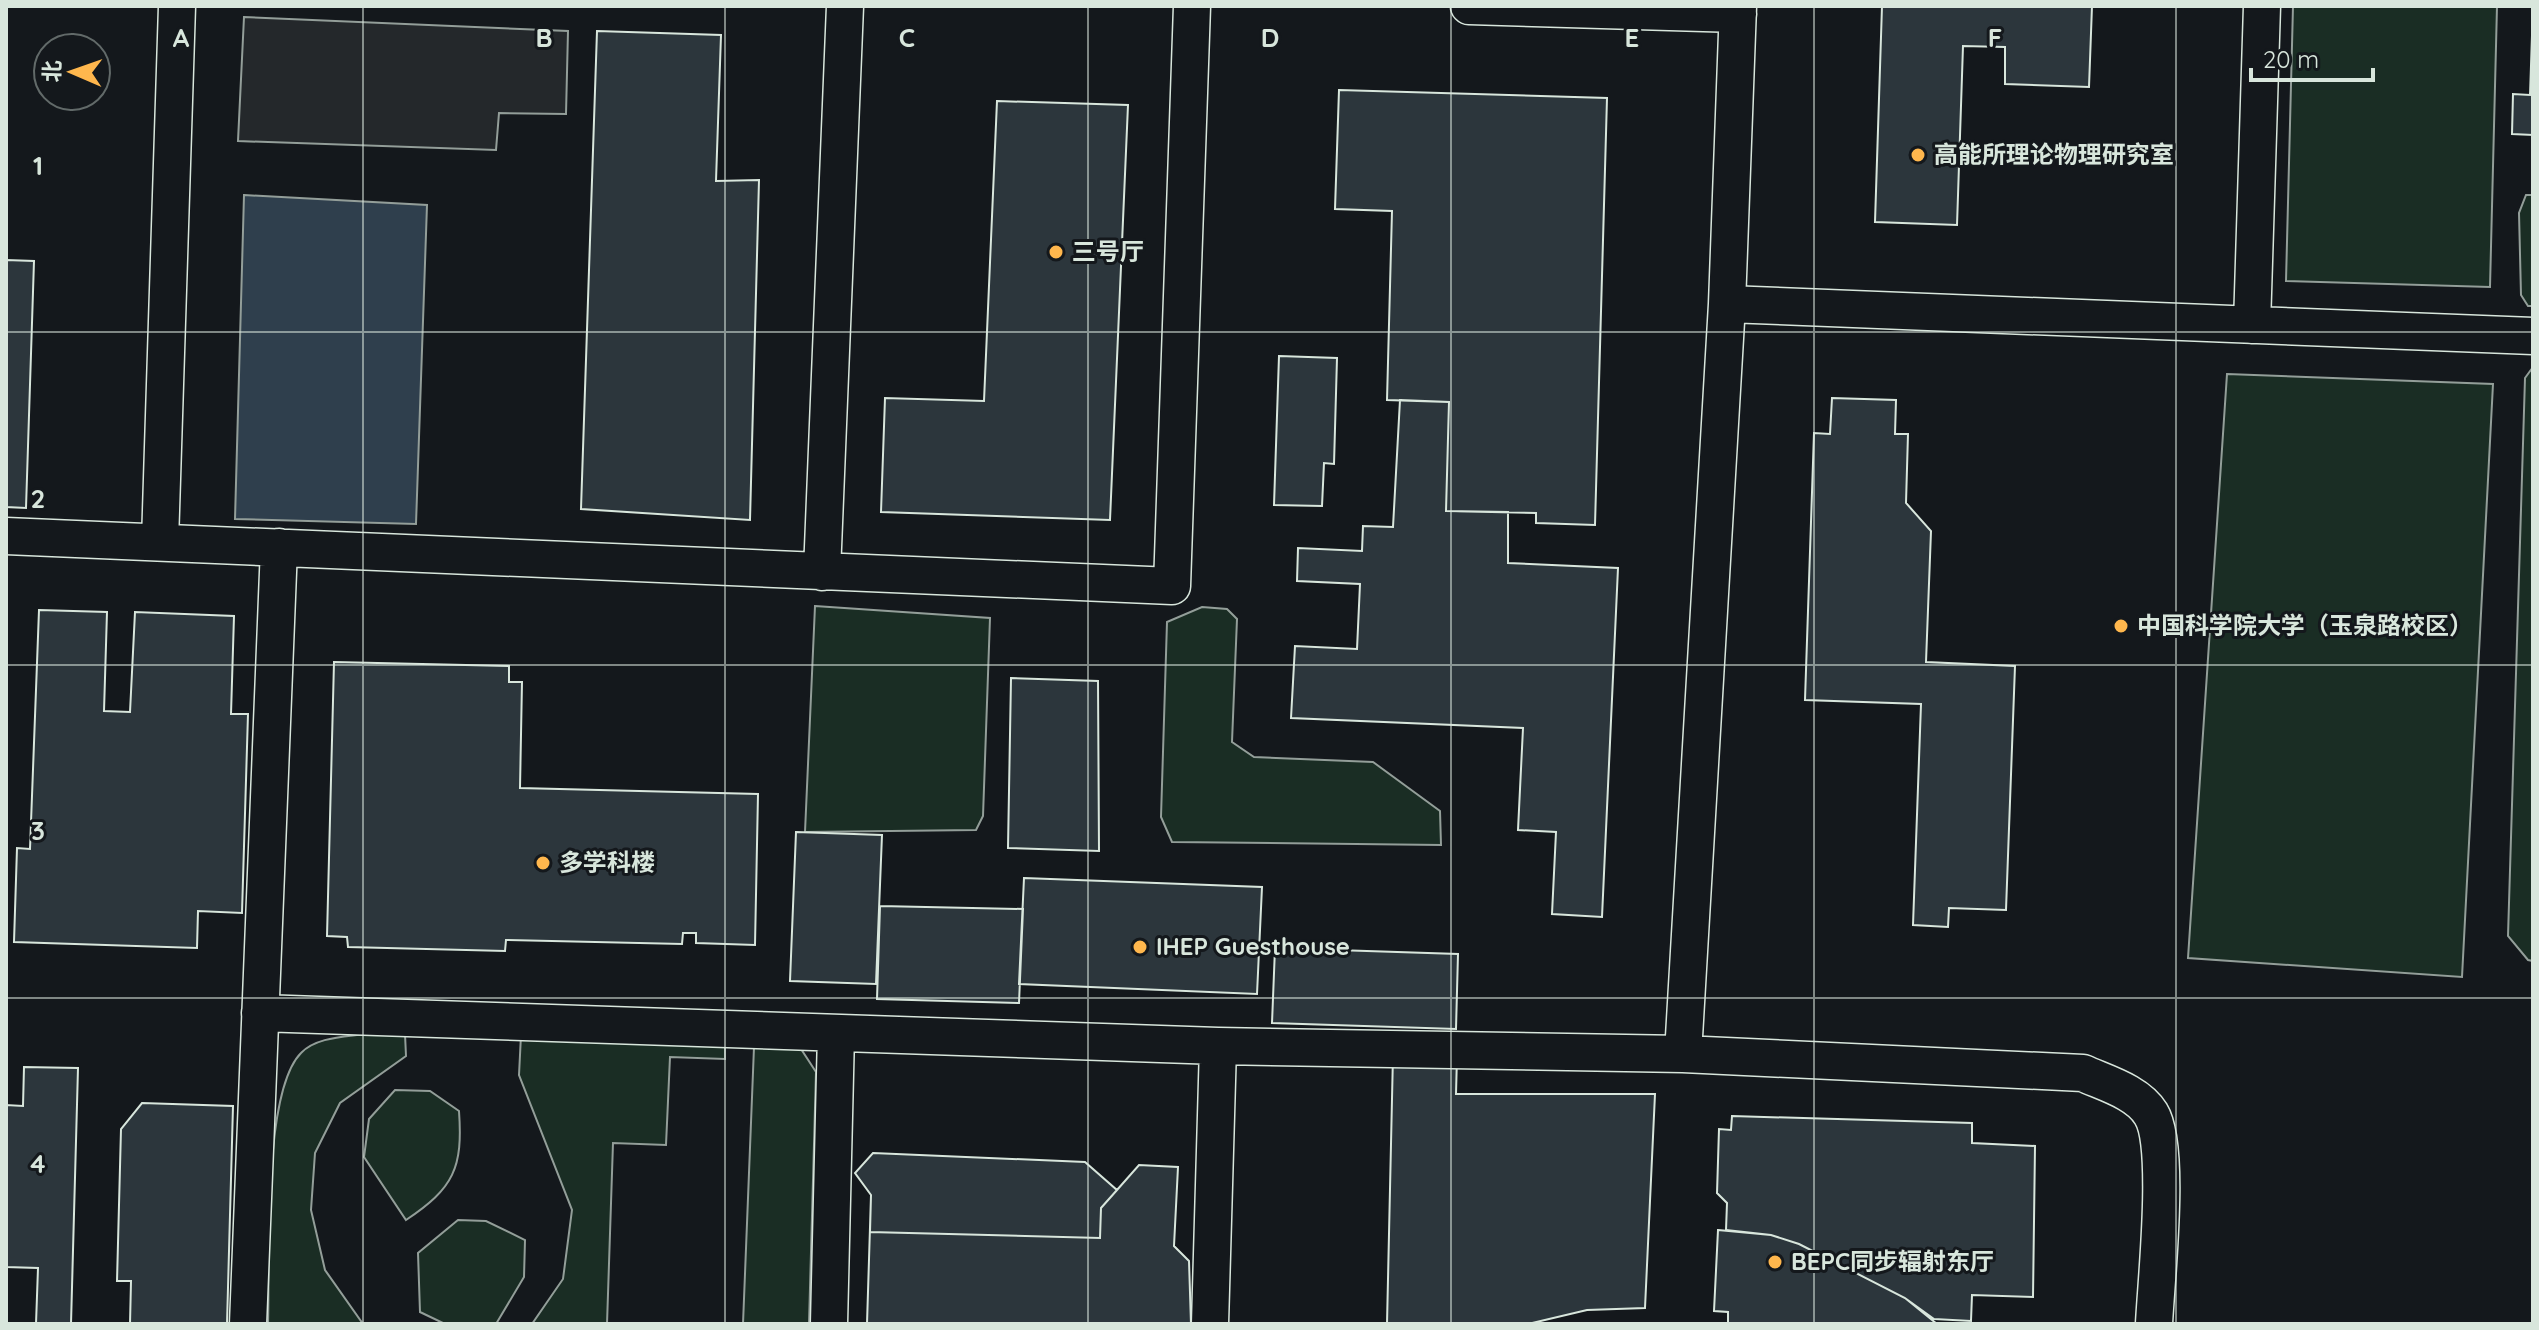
<svg xmlns="http://www.w3.org/2000/svg" width="2539" height="1330" viewBox="0 0 2539 1330" font-family="Quicksand,'Noto Sans SC',sans-serif">
	<style>
		.green { fill: #1a2d24; stroke: #939e99; stroke-width: 2 }
		.parking { fill: #24282b; stroke: #939e99; stroke-width: 2 }
		.water { fill: #2f3f4d; stroke: #939e99; stroke-width: 2 }
		.building { fill: #2c363c; stroke: #d8e6dc; stroke-width: 2 }
		.lines { fill: none; stroke-linecap: round; stroke-linejoin: round }
		.street-casing { stroke: #d8e6dc; stroke-width: 39 }
		.street { stroke: #14181c; stroke-width: 36 }
		.grid { fill: none; stroke: #d8e6dc; stroke-width: 2; stroke-opacity: 0.55 }
		.poi-dot { fill: #ffb74d; stroke: #14181c; stroke-width: 3 }
		.labels { text-anchor: middle; stroke-width: 6; stroke-linejoin: round; paint-order: stroke }
		.poi-label { font-size: 24px; font-weight: bold; fill: #d8e6dc; stroke: #14181c; text-anchor: start }
		.grid-label { font-size: 26px; text-anchor: middle; font-weight: bold; fill: #d8e6dc; stroke: #14181c; stroke-width: 6; stroke-linejoin: round; paint-order: stroke }
	</style>
	<rect width="100%" height="100%" fill="#14181c"/>
	<!-- green -->
	<path class="green" d="M2293 6H2497L2490 287 2286 281Z
		M2526 195H2533V306H2528L2521 295 2519 213Z
		M2533 367V961L2528 960 2508 936 2525 378Z
		M2227 374 2493 384 2462 977 2188 958Z
		M815 606 990 618 983 816 976 830 805 832Z
		M1202 607 1227 609 1237 619 1232 742 1254 757 1373 762 1440 811 1441 845 1172 842 1161 817 1167 622Z
		M365 1034H405L406 1056 340 1103 315 1153 311 1210 325 1270 363 1324H268C270 1265 262 1092 301 1053 316 1037 345 1037 365 1034Z
		M521 1035 725 1042V1059L670 1057 666 1145 613 1143 607 1324H532L563 1279 572 1210 519 1075Z
		M754 1047 801 1049 816 1072 809 1324H743Z
		M395 1090 430 1091 459 1111C463 1168 454 1188 406 1220L364 1157 369 1119Z
		M458 1220 486 1221 525 1240 524 1277 496 1324H445L420 1312 418 1253Z"/>
	<!-- parking -->
	<path class="parking" d="M244 17 568 31 566 114 499 113 496 150 238 141Z"/>
	<!-- water -->
	<path class="water" d="M244 195 427 205 416 524 235 519Z"/>
	<!-- building -->
	<path class="building" d="M1882 6H2092L2089 87 2005 84V47L1963 46 1957 225 1875 222Z
		M2533 6V135L2512 134 2513 94 2530 95Z
		M597 31 721 35 716 181 759 180 750 520 581 509Z
		M1339 90 1607 98 1595 525 1536 523V513L1446 511 1449 402 1387 400 1392 211 1335 209Z
		M997 101 1128 105 1110 520 881 512 885 398 984 401Z
		M6 260 34 261 26 508 6 507Z
		M1279 356 1337 358 1334 464 1324 463 1322 506 1274 505Z
		M1832 398 1896 400 1895 434H1908L1906 503 1931 531 1926 662 2015 666 2006 910 1949 908 1948 927 1913 925 1921 704 1805 700 1814 433 1830 434Z
		M1400 400 1449 402 1446 511 1508 512V563L1618 568 1602 917 1552 914 1556 832 1518 830 1523 728 1291 718 1295 646 1357 649 1360 584 1297 581 1298 548 1362 551 1363 526 1393 527Z
		M39 610 107 612 104 711 130 712 135 612 234 616 231 714H248L242 913 198 911 197 948 14 942 17 848 30 849Z
		M334 662 509 666V682H522L520 788 758 794 755 945 696 943V933H683L682 944 506 940 505 951 348 947 347 937 327 936Z
		M1011 678 1098 681 1099 851 1008 848Z
		M796 832 882 835 876 984 790 981Z
		M1024 878 1262 887 1257 994 1019 984Z
		M880 906 1023 909 1019 1003 877 999Z
		M1275 948 1458 954 1456 1029 1272 1023Z
		M1393 1054 1457 1056 1456 1094H1655L1645 1308 1587 1310 1528 1324H1387Z
		M24 1067 78 1068 71 1324H36L38 1268 6 1267V1105L23 1106Z
		M142 1103 233 1106 227 1324H130L131 1281H117L121 1129Z
		M1732 1116 1972 1123V1143L2035 1146 2033 1297 1972 1295 1971 1321 1934 1319 1905 1298 1799 1244 1771 1235 1726 1230 1727 1203 1717 1193 1719 1129 1731 1130Z
		M873 1153 1085 1162 1117 1190 1139 1165 1178 1167 1174 1246 1189 1261 1191 1324H867L871 1195 855 1173Z
		M873 1153 1085 1162 1117 1190 1101 1208 1100 1238 870 1232 871 1195 855 1173Z
		M1718 1230 1771 1235 1799 1244 1905 1298 1937 1324H1728V1312L1714 1311Z"/>
	<g class="lines">
		<defs>
			<path id="street" d="M1469 6 1738 14
				M1727 304 2533 336
				M2252 325 2262 6
				M6 536 1172 586 1192 6
				M160 542 177 6
				M822 572 845 6
				M260 1013 1218 1046 1683 1054 2083 1073C2105 1083 2138 1092 2151 1114 2171 1146 2156 1281 2154 1324
				M1683 1054 1727 304 1738 6
				M248 1324 279 547
				M829 1324 836 1033
				M1210 1324 1218 1046"/>
		</defs>
		<!-- street casing -->
		<use href="#street" class="street-casing"/>
		<!-- street -->
		<use href="#street" class="street"/>
	</g>
	<!-- grid -->
	<path class="grid" d="M363 6V1324M725 6V1324M1088 6V1324M1451 6V1324M1814 6V1324M2176 6V1324M6 332H2533M6 665H2533M6 998H2533"/>
	<!-- markers -->
	<g class="poi-dot">
		<circle cx="1918" cy="155" r="8"/>
		<circle cx="1056" cy="252" r="8"/>
		<circle cx="2121" cy="626" r="8"/>
		<circle cx="543" cy="863" r="8"/>
		<circle cx="1140" cy="947" r="8"/>
		<circle cx="1775" cy="1262" r="8"/>
	</g>
	<g class="labels">
		<!-- poi labels -->
		<g class="poi-label">
			<text x="1934" y="163">高能所理论物理研究室</text>
			<text x="1072" y="260">三号厅</text>
			<text x="2137" y="634">中国科学院大学（玉泉路校区）</text>
			<text x="559" y="871">多学科楼</text>
			<text x="1156" y="955">IHEP Guesthouse</text>
			<text x="1791" y="1270">BEPC同步辐射东厅</text>
		</g>
	</g>
	<g class="grid-label">
		<text x="181" y="47">A</text>
		<text x="544" y="47">B</text>
		<text x="907" y="47">C</text>
		<text x="1270" y="47">D</text>
		<text x="1632" y="47">E</text>
		<text x="1995" y="47">F</text>
		<text x="38" y="175">1</text>
		<text x="38" y="508">2</text>
		<text x="38" y="840">3</text>
		<text x="38" y="1173">4</text>
	</g>
	<!-- border -->
	<rect width="2539" height="1330" fill="none" stroke="#d8e6dc" stroke-width="16"/>
	<!-- north arrow -->
	<g transform="translate(72 72) rotate(272)"><circle r="38" fill="#14181c" stroke="#626a69" stroke-width="2"/>
	<path d="M0-6L14 30L0 20L-14 30Z" fill="#ffb74d"/>
	<text y="-12" font-size="22" font-weight="bold" text-anchor="middle" fill="#d8e6dc">北</text>
	</g>
	<!-- scale -->
	<path d="M2251 68v12h122v-12" fill="none" stroke="#d8e6dc" stroke-width="4"/>
	<text x="2263" y="68" font-size="24" fill="#d8e6dc" stroke="#14181c" stroke-width="6" paint-order="stroke">20 m</text>
</svg>
